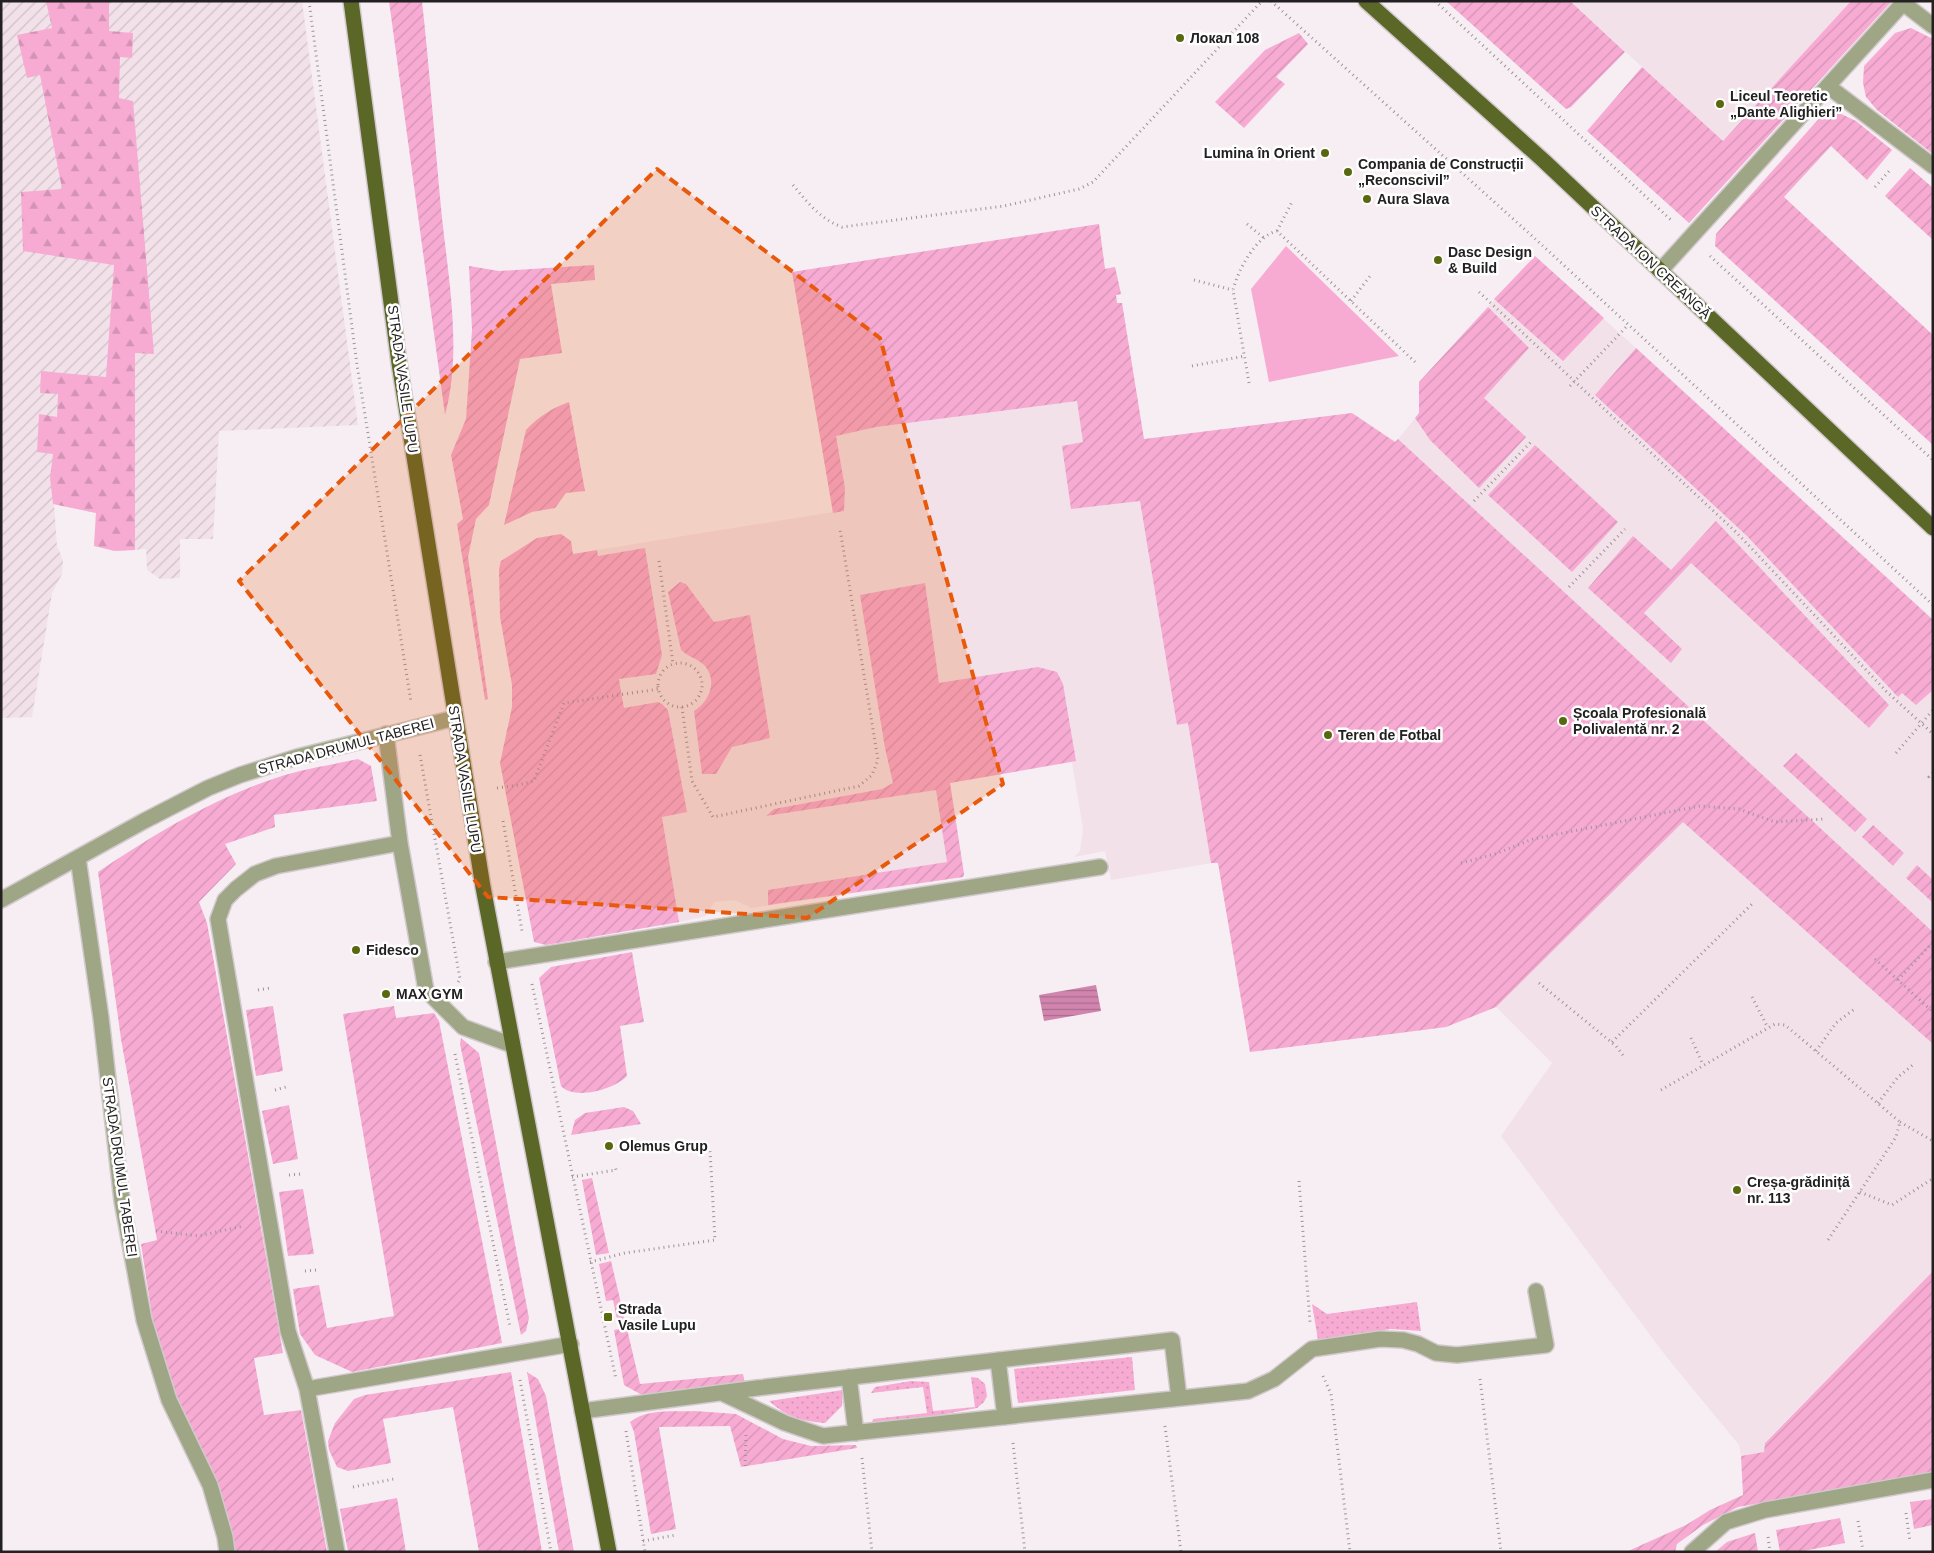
<svg xmlns="http://www.w3.org/2000/svg" width="1934" height="1553" viewBox="0 0 1934 1553" font-family="Helvetica,sans-serif">
	<style>
		.built { fill: #f2e1e9 }
		.industrial { fill: url(#industrial-furrows) }
		.grass { fill: url(#grass-dots) }
		.forest { fill: url(#forest-firs) }
		.park { fill: #f7abd3 }
		.garden { fill: url(#garden-furrows) }
		.water { fill: url(#water-rules) }
		.lines { fill: none; stroke-linecap: round; stroke-linejoin: round }
		.lane-casing { stroke: #d1c9cd; stroke-width: 18 }
		.street-casing { stroke: #d1c9cd; stroke-width: 18 }
		.primary-casing { stroke: #d1c9cd; stroke-width: 18 }
		.path { stroke: #9b9598; stroke-width: 3; stroke-dasharray: 1 4; stroke-linecap: butt }
		.lane { stroke: #9ea685; stroke-width: 15 }
		.street { stroke: #9ea685; stroke-width: 15 }
		.primary { stroke: #5b6726; stroke-width: 15 }
		.marked { fill: #e8590c; fill-opacity: 0.2; stroke: #e8590c; stroke-width: 4; stroke-dasharray: 10 6; stroke-linejoin: round }
		.poi-dot { fill: #59670e; stroke: #fefefe; stroke-width: 2 }
		.labels { text-anchor: middle; stroke-width: 5; stroke-linejoin: round; paint-order: stroke }
		.poi-label { font-size: 14px; font-weight: bold; fill: #232022; stroke: #fefefe; text-anchor: start }
		.street-label { font-size: 14px; fill: #232022; stroke: #fefefe }
	</style>
	<defs>
		<pattern id="industrial-furrows" width="10" height="10" patternUnits="userSpaceOnUse" patternTransform="scale(1.25)"><rect width="10" height="10" fill="#f2e1e9"/><path d="M-1 1l2-2M0 10L10 0M9 11l2-2" fill="none" stroke="#cfc1c8"/></pattern>
		<pattern id="grass-dots" width="8" height="8" patternUnits="userSpaceOnUse" patternTransform="scale(1.25)"><rect width="8" height="8" fill="#f7abd3"/><path d="M2 2h.1M6 6h.1" fill="none" stroke="#d393b5" stroke-width="1.8" stroke-linecap="round"/></pattern>
		<pattern id="forest-firs" width="22" height="20" patternUnits="userSpaceOnUse" patternTransform="scale(1.25)"><rect width="22" height="20" fill="#f7abd3"/><path d="M5 1l3.5 6h-7zM16 11l3.5 6h-7z" fill="#d393b5"/></pattern>
		<pattern id="garden-furrows" width="10" height="10" patternUnits="userSpaceOnUse" patternTransform="scale(1.25)"><rect width="10" height="10" fill="#f7abd3"/><path d="M-1 1l2-2M0 10L10 0M9 11l2-2" fill="none" stroke="#d393b5"/></pattern>
		<pattern id="water-rules" width="6" height="5" patternUnits="userSpaceOnUse" patternTransform="scale(1.25)"><rect width="6" height="5" fill="#d185ae"/><path d="M0 2.5h6" fill="none" stroke="#a96c8d"/></pattern>
	</defs>
	<rect width="100%" height="100%" fill="#f7eef3"/>
	<!-- built -->
	<path class="built" d="M1570 1H1851L1723 141Z
		M1099 224 1105 269 1115 267 1121 294 1116 295 1117 303H1122L1144 440 1352 413 1396 442 1419 413V382L1535 256 1933 619V1271L1765 1442 1764 1453 1741 1456 1739 1445 1665 1355 1501 1136 1552 1063 1496 1007 1446 1027 1250 1052 1218 862 1111 880 1105 851 1074 857 1080 851 1083 829 1072 762 950 783 964 874 963 877 751 908 735 900 714 902 706 916 662 926 597 550 833 512 792 272Z"/>
	<!-- industrial -->
	<path class="industrial" d="M1 1H302L358 425 219 431 213 539H180V578L160 579 147 570 146 549 115 551 94 546 96 513 54 504 57 546 63 560 62 574 52 593 32 717 1 718Z"/>
	<!-- grass -->
	<path class="grass" d="M1417 1302 1421 1331 1391 1329 1318 1340 1312 1304 1327 1314Z
		M1132 1357 1135 1390 1018 1403 1014 1369Z
		M971 1377 978 1378 985 1384 987 1396 984 1402 977 1408 935 1416 872 1423 873 1419 927 1413 923 1387 871 1393 875 1387 911 1381 929 1382 933 1411 975 1407Z
		M843 1390 842 1406 825 1423C801 1421 787 1417 769 1401Z"/>
	<!-- forest -->
	<path class="forest" d="M46 1H109V31L133 33 132 58 120 57 119 98 133 101 154 354 135 353V550L115 551 94 546 96 513 53 504 50 478 53 454 37 452 39 414 57 417 58 394 40 393 41 371 106 377 114 265 23 251 21 192 62 189 40 75 27 78 17 35 52 28Z"/>
	<!-- park -->
	<path class="park" d="M1286 246 1399 356 1269 382 1251 289Z"/>
	<!-- garden -->
	<path class="garden" d="M389 1H422C430 73 435 146 442 218 449 282 462 352 445 415Z
		M1446 1H1570L1625 52 1571 107 1566 109Z
		M1851 1H1892L1689 223 1587 131 1642 67 1723 141Z
		M1911 28 1933 39V154L1877 110 1866 97 1863 83 1864 66 1895 33Z
		M1299 33 1308 44 1276 77 1285 84 1244 128 1215 102 1265 50Z
		M1837 112 1856 121 1892 150 1867 180 1831 146 1784 197 1933 335V445L1715 246 1716 234 1824 113Z
		M1910 168 1933 188V240L1885 196Z
		M1099 224 1105 269 1115 267 1121 294 1116 295 1117 303H1122L1144 439 1352 413 1395 442 1398 439 1933 932V1044L1683 822 1496 1007 1446 1027 1250 1052 1218 863H1211L1188 723 1177 725 1140 501 1071 509 1062 446 1083 442 1077 401 876 427 836 436 845 488 844 511 833 513 792 272Z
		M1535 256 1604 318 1563 361 1494 299Z
		M594 265 595 280 551 284 562 353 520 359 489 505 476 519 468 557 488 699 485 700 457 524 463 519 451 455 466 419 472 330 469 266 499 271Z
		M1488 307 1529 348 1484 398 1526 437 1479 488 1430 440 1415 418 1419 413V382Z
		M1636 348 1933 620V690L1916 705 1902 693 1898 697 1747 536 1595 395Z
		M569 402 585 491 566 493 555 508 532 512 504 525 526 430C538 417 552 408 569 402Z
		M1535 445 1618 522 1572 572 1488 495Z
		M1716 521 1889 705 1869 728 1691 563 1644 613 1682 649 1671 663 1588 588 1633 536 1671 570Z
		M561 534 571 541 573 554 597 550 598 556 645 548 662 655 656 674 619 679 624 708 658 702 662 704 668 710 687 812 662 817 679 922 546 945 534 942 500 763 512 707V685L500 617 499 569 501 561 537 538Z
		M680 582 686 584 714 622 750 615 770 738 732 747 716 774H702L694 711C710 701 718 680 704 665 697 658 688 657 681 650L668 592Z
		M925 583 939 683 1038 667 1057 672 1063 684 1076 761 950 783 964 874 963 877 768 905V890L947 862 936 790 766 816 774 809 882 789 893 783 885 748 860 595Z
		M1796 753 1867 819 1855 832 1783 766Z
		M358 759 371 766 377 801 274 815 275 827 225 844 236 864 199 902 207 923 283 1353 254 1358 264 1415 301 1410 327 1552H235L227 1522 168 1387 156 1342 141 1244 157 1240 121 1039 98 872C153 835 212 799 276 778 302 769 331 765 358 759Z
		M1873 825 1904 853 1893 866 1862 837Z
		M1917 865 1933 880V903L1906 878Z
		M632 952 644 1022 620 1026 627 1076C615 1089 575 1101 561 1086L539 978 551 967Z
		M273 1006 283 1071 256 1076 246 1010Z
		M394 1006 396 1018 434 1013 439 1021 502 1343 352 1372 315 1355 300 1334 293 1289 319 1285 327 1328 394 1316 343 1014Z
		M461 1038 479 1053 529 1318 526 1331 521 1335 460 1044Z
		M289 1105 298 1159 273 1164 262 1111Z
		M624 1107 633 1111 641 1124 571 1135 575 1120 585 1113Z
		M592 1178 609 1253 596 1255 582 1180Z
		M303 1189 314 1254 288 1256 279 1192Z
		M611 1261 640 1384 743 1374 746 1388 671 1395H642L624 1385 614 1330 619 1329 613 1300 606 1301 599 1264Z
		M1933 1271V1472L1738 1507 1703 1525 1677 1544 1675 1552H1626L1686 1525 1710 1510 1743 1495 1741 1456 1764 1452 1765 1443Z
		M511 1372 542 1552H479L453 1407 383 1419 391 1463 348 1471 337 1467 329 1450 328 1441 335 1423 354 1399 365 1395Z
		M527 1372 538 1379 546 1396 574 1552H559Z
		M695 1411 736 1414 783 1439 811 1446 856 1445 857 1448 741 1467 730 1426 659 1427 676 1529 651 1534 634 1432 630 1422C646 1408 675 1412 695 1411Z
		M397 1498 406 1552H348L340 1509Z
		M1933 1499V1525L1914 1529 1910 1502Z
		M1840 1518 1845 1543 1798 1552H1780L1776 1530Z
		M1755 1533 1758 1552H1715L1727 1542Z"/>
	<!-- water -->
	<path class="water" d="M1096 985 1101 1011 1044 1021 1039 995Z"/>
	<g class="lines">
		<defs>
			<path id="lane" d="M1903 3 1933 26
				M1829 87 1933 166
				M1660 271 1905 1
				M400 843 426 990 463 1027 512 1045
				M496 962 1100 867
				M998 1360 1005 1417
				M849 1377 856 1433
				M307 1389 571 1344
				M722 1393 785 1423 823 1436 1248 1391 1274 1379 1312 1349 1380 1339 1403 1340 1418 1344 1436 1353 1457 1355 1546 1345 1536 1291
				M582 1411 757 1388 1172 1340 1179 1398
				M337 1552 307 1389 288 1331 218 919 225 900 236 889 255 874 276 866 400 843 386 734
				M1692 1552 1726 1522 1765 1510 1933 1480"/>
			<path id="street" d="M78 858 101 1018 122 1201 144 1320 169 1400 210 1485 225 1537 227 1552
				M1 900 144 821 208 788 240 775 297 757 455 718"/>
			<path id="primary" d="M351 1 399 363 483 887 609 1552
				M1366 1 1544 161 1933 528"/>
		</defs>
		<!-- lane casing -->
		<use href="#lane" class="lane-casing"/>
		<!-- street casing -->
		<use href="#street" class="street-casing"/>
		<!-- primary casing -->
		<use href="#primary" class="primary-casing"/>
		<!-- path -->
		<path class="path" d="M309 1 357 365 411 702
			M1271 1 1531 235 1933 605
			M1435 1 1671 220
			M793 185C807 202 820 219 842 227L1004 206 1079 189 1093 182 1262 1
			M1875 187 1891 169
			M1247 224 1264 238
			M1277 231 1292 202
			M1710 256 1933 460
			M1194 280 1233 290
			M1479 292 1737 533 1886 691 1933 734
			M1351 301 1370 276
			M1192 366 1245 356
			M1249 383 1233 290C1238 270 1256 236 1277 231L1415 362
			M1570 386 1628 325
			M1474 501 1531 442
			M659 561 673 664
			M1569 587 1625 529
			M658 685a22 22 0 1 1 44 0a22 22 0 1 1-44 0Z
			M682 707 692 781 713 817 859 786 872 775 878 760 840 529
			M1896 753 1933 710
			M420 755 460 979 457 984
			M1933 773 1929 777 1933 780
			M497 788 519 785 534 781 564 703 659 689
			M503 821 522 931
			M1461 863 1495 854 1533 839 1700 806 1739 809 1775 822 1824 819
			M1875 959 1933 1012
			M1898 980 1933 942
			M1539 983 1616 1046 1625 1058
			M532 984 616 1379
			M258 990 270 988
			M1752 997 1768 1028
			M1691 1038 1703 1065
			M1612 1042 1753 903
			M1816 1051 1836 1023 1856 1008
			M455 1054 510 1327
			M275 1090 286 1087
			M1661 1090 1775 1024 1785 1025 1900 1122 1896 1137 1828 1240
			M1878 1103 1898 1077 1914 1064
			M1900 1122 1933 1141
			M289 1175 301 1174
			M572 1177 616 1170 615 1166
			M1299 1181 1310 1322
			M1860 1192 1892 1205 1932 1179
			M156 1231 199 1236 243 1226
			M590 1262 625 1253 715 1240 710 1150
			M305 1271 317 1270
			M1323 1376 1331 1394 1350 1552
			M1480 1379 1501 1552
			M520 1380 551 1552
			M1165 1426 1181 1552
			M626 1431 645 1552
			M1013 1443 1025 1552
			M862 1458 872 1552
			M745 1466 746 1434
			M353 1487 394 1479
			M1906 1513 1910 1542
			M1858 1521 1863 1550
			M1768 1537 1770 1552
			M643 1541 676 1535"/>
		<!-- lane -->
		<use href="#lane" class="lane"/>
		<!-- street -->
		<use href="#street" class="street"/>
		<!-- primary -->
		<use href="#primary" class="primary"/>
	</g>
	<!-- marked area -->
	<path class="marked" d="M657 169 880 338 1003 784 807 918 488 897 239 581Z"/>
	<!-- markers -->
	<g class="poi-dot">
		<circle cx="1180" cy="38" r="5"/>
		<circle cx="1720" cy="104" r="5"/>
		<circle cx="1325" cy="153" r="5"/>
		<circle cx="1348" cy="172" r="5"/>
		<circle cx="1367" cy="199" r="5"/>
		<circle cx="1438" cy="260" r="5"/>
		<circle cx="1563" cy="721" r="5"/>
		<circle cx="1328" cy="735" r="5"/>
		<circle cx="356" cy="950" r="5"/>
		<circle cx="386" cy="994" r="5"/>
		<circle cx="609" cy="1146" r="5"/>
		<circle cx="1737" cy="1190" r="5"/>
		<rect x="603" y="1312" width="10" height="10" rx="2.5"/>
	</g>
	<g class="labels">
		<!-- poi labels -->
		<g class="poi-label">
			<text x="1190" y="43">Локал 108</text>
			<text x="1730" y="101">Liceul Teoretic<tspan x="1730" dy="16">„Dante Alighieri”</tspan></text>
			<text x="1315" y="158" text-anchor="end">Lumina în Orient</text>
			<text x="1358" y="169">Compania de Construcții<tspan x="1358" dy="16">„Reconscivil”</tspan></text>
			<text x="1377" y="204">Aura Slava</text>
			<text x="1448" y="257">Dasc Design<tspan x="1448" dy="16">&amp; Build</tspan></text>
			<text x="1573" y="718">Școala Profesională<tspan x="1573" dy="16">Polivalentă nr. 2</tspan></text>
			<text x="1338" y="740">Teren de Fotbal</text>
			<text x="366" y="955">Fidesco</text>
			<text x="396" y="999">MAX GYM</text>
			<text x="619" y="1151">Olemus Grup</text>
			<text x="1747" y="1187">Creșa-grădiniță<tspan x="1747" dy="16">nr. 113</tspan></text>
			<text x="618" y="1314">Strada<tspan x="618" dy="16">Vasile Lupu</tspan></text>
		</g>
		<!-- street labels -->
		<g class="street-label">
			<text transform="translate(1651 262) rotate(43)" y="5">STRADA ION CREANGĂ</text>
			<text transform="translate(403 379) rotate(82)" y="5">STRADA VASILE LUPU</text>
			<text transform="translate(346 746) rotate(-15)" y="5">STRADA DRUMUL TABEREI</text>
			<text transform="translate(465 779) rotate(81)" y="5">STRADA VASILE LUPU</text>
			<text transform="translate(120 1167) rotate(82)" y="5">STRADA DRUMUL TABEREI</text>
		</g>
	</g>
	<!-- border -->
	<rect width="1934" height="1553" fill="none" stroke="#232022" stroke-width="5"/>
</svg>
